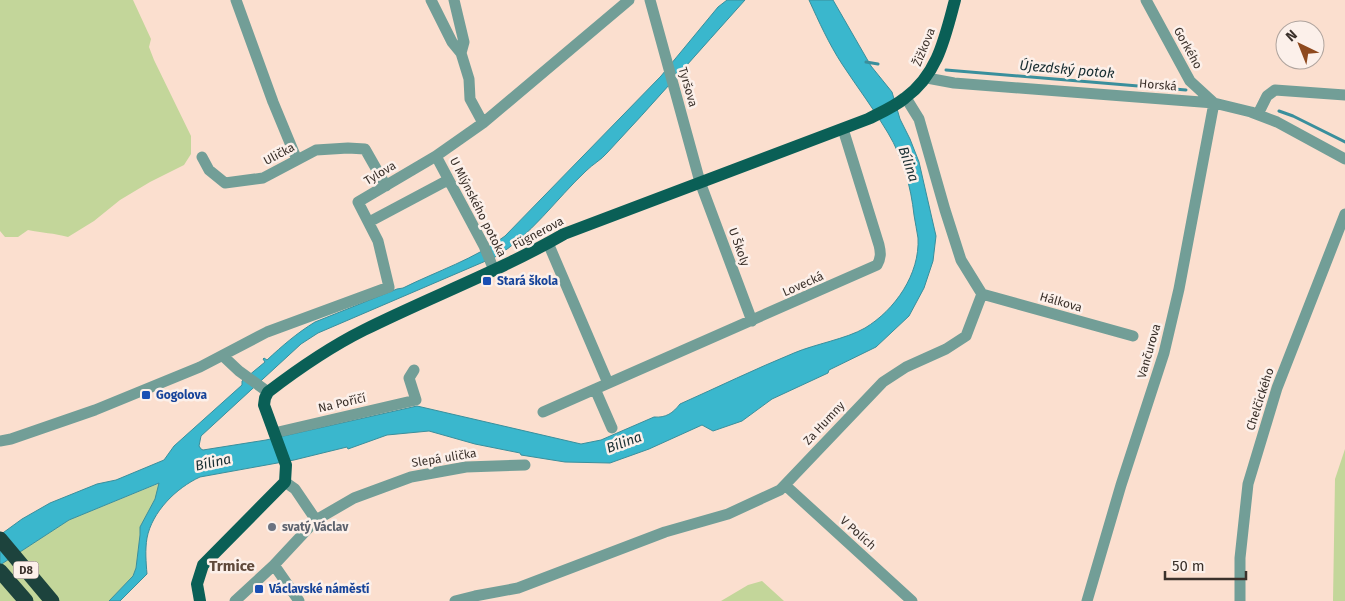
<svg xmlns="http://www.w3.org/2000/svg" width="1345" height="601" viewBox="0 0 1345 601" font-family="'Fira Sans',sans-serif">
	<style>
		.green { fill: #c3d69a }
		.water { fill: #3ab7cd; stroke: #3a8f9c }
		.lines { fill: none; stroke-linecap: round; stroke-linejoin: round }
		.stream { stroke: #3a8f9c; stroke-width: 3 }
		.minor { stroke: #729e97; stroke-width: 11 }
		.major { stroke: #0a5f56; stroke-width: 12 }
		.highway { stroke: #1d433d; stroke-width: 15 }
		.transit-dot { fill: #1a4fb4; stroke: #fcf0ea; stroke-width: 2 }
		.worship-dot { fill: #6b7280; stroke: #fcf0ea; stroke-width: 2 }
		.labels { text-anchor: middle; stroke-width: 5; stroke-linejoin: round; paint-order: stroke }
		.shield { fill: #fcf0ea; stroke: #756a64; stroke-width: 1 }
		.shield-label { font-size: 11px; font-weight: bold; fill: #3b312b }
		.street-label { font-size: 12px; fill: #3b312b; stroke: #fcf0ea }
		.transit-label { font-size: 12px; font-weight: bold; fill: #164399; stroke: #fcf0ea; text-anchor: start }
		.worship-label { font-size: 12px; font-weight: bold; fill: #5b616d; stroke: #fcf0ea; text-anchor: start }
		.water-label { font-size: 14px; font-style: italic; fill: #192e32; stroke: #fcf0ea }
		.quarter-label { font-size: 15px; font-weight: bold; fill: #5f493b; stroke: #fcf0ea }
	</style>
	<rect width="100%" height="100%" fill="#fbdfcf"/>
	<!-- green -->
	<path class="green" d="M0 0H133L151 39 149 47 154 60 191 136V154L184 165 150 182 120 200 94 221 68 237C54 233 42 233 28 230L18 237H5L0 231Z
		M1345 449V601H1333L1335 479Z
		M160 483 155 499 140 527V535L136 568 133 576 109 601H0V565L69 520Z
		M762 581 784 601H721L748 585Z"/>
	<!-- water -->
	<path class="water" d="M727 0H745C699 51 654 103 607 153 601 160 593 164 586 171 556 199 531 236 495 257L318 333 301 344 201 436 199 446 201 449 203 450 266 440 417 406 581 444 601 440 654 417C666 418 673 413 680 404 718 387 755 369 794 353 815 344 846 339 865 328 895 310 920 274 918 238 917 230 915 223 914 215 911 187 903 158 888 133 874 109 857 87 842 64 829 44 819 22 809 0H833L871 66 892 92 900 119 910 139 919 162 936 236 933 261 924 288 909 316 876 347 829 370 828 373 772 399 742 421 713 431 702 425 649 449 610 463 565 462 521 455 520 453 475 444 429 431 387 435 348 449 347 447 294 460 200 477C176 488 152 512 147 538 145 550 146 562 147 574L120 601H109L133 576 136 568 140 535V527L155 499 159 483 69 520 0 565V535L22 519 50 503 97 484 116 480 164 460 174 446 242 385V381L265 362 263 359 264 358 267 360C282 346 297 333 315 322L397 289 403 288C437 271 475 259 505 236L661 76 718 7Z"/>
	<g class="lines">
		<!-- stream -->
		<path class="stream" d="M866 62 878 64
			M946 70 1186 90
			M1279 111 1293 116 1345 142"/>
		<!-- minor -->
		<path class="minor" d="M236 0 273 102 297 160
			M431 0 452 42 461 53
			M454 0 464 42 461 53 469 79 470 99 483 123
			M650 0 700 182 752 321
			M1146 0 1190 81 1214 103
			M927 78 954 83 1214 103 1251 112 1277 122 1345 159
			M1258 114 1267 96 1275 90 1345 95
			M436 156 484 246 494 270
			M202 157 209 170 225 183 263 178 316 150 348 148 365 149 386 186
			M369 222 448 180
			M548 243 608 383
			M982 294 1133 336
			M223 356 239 371 268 392
			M595 389 612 428
			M543 412 877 265C881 258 881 253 879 245L843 129
			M274 433 416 400 409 378 414 370
			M0 441 11 439 95 410 200 367 267 332 389 287 378 241 358 202 436 156 483 123 629 0
			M285 482 295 489 316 520
			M785 485 912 601
			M274 565 299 601
			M235 601 274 565 316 520 354 498 411 477 466 467 525 465
			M455 601 475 596 518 588 665 532 728 514 780 490 883 382 906 367 946 349 966 336 982 294 961 260 945 210 919 119 906 98
			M1087 601 1121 485 1164 353 1179 289 1214 103
			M1240 601V558L1248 484 1277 388 1345 214"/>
		<!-- major -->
		<path class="major" d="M200 601 197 584 203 565 285 482 286 465 264 405 265 398 268 392C298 369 330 347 364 330 430 297 500 271 564 234L868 119C880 113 894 107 905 98 938 74 945 37 955 0"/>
		<!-- highway -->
		<path class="highway" d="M0 539 52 601
			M0 571 26 601"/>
	</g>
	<!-- markers -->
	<g class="transit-dot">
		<rect x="482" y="276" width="10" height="10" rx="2.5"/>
		<rect x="141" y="390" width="10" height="10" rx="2.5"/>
		<rect x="254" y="584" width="10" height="10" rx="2.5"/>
	</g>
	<circle class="worship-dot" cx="272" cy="527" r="5"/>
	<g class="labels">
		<!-- shield labels -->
		<rect class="shield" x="13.5" y="561.5" width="25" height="17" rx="4"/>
		<g class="shield-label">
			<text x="26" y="574">D8</text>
		</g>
		<!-- street labels -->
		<g class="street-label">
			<text transform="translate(924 47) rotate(-68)" y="4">Žižkova</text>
			<text transform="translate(1188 48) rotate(61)" y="4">Gorkého</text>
			<text transform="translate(1158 85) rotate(5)" y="4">Horská</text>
			<text transform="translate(688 87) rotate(74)" y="4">Tyršova</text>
			<text transform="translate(279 154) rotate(-28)" y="4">Ulička</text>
			<text transform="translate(380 173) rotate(-31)" y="4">Tylova</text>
			<text transform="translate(478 207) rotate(63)" y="4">U Mlýnského potoka</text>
			<text transform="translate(538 233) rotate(-28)" y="4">Fügnerova</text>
			<text transform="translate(739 247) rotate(70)" y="4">U Školy</text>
			<text transform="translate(803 284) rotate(-24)" y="4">Lovecká</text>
			<text transform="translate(1061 302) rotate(16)" y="4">Hálkova</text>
			<text transform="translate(1149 351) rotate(-74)" y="4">Vančurova</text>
			<text transform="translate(1260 399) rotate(-72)" y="4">Chelčického</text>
			<text transform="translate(342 403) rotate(-13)" y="4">Na Poříčí</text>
			<text transform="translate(824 423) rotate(-47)" y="4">Za Humny</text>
			<text transform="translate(444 458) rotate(-9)" y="4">Slepá ulička</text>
			<text transform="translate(858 533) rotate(42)" y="4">V Polích</text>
		</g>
		<!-- transit labels -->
		<g class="transit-label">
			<text x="497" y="285">Stará škola</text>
			<text x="156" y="399">Gogolova</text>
			<text x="269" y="593">Václavské náměstí</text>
		</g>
		<!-- worship labels -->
		<g class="worship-label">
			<text x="282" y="531">svatý Václav</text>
		</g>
		<!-- water labels -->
		<g class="water-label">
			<text transform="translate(1067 69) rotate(5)" y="5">Újezdský potok</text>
			<text transform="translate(909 164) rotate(71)" y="5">Bílina</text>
			<text transform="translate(624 442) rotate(-20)" y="5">Bílina</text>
			<text transform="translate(213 462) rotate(-12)" y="5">Bílina</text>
		</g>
		<!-- quarter labels -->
		<g class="quarter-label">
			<text x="232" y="571">Trmice</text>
		</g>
	</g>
	<!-- north arrow -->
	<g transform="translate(1300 45) rotate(317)"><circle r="24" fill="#fcf0ea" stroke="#afa49e"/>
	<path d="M0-4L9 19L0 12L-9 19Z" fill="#8e491e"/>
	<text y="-8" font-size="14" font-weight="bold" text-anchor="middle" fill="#3b312b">N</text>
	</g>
	<!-- scale -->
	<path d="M1165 571v8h81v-8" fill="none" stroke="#3b312b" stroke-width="2.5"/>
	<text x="1172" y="571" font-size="15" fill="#3b312b" stroke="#fcf0ea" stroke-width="4" paint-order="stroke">50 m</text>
</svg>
